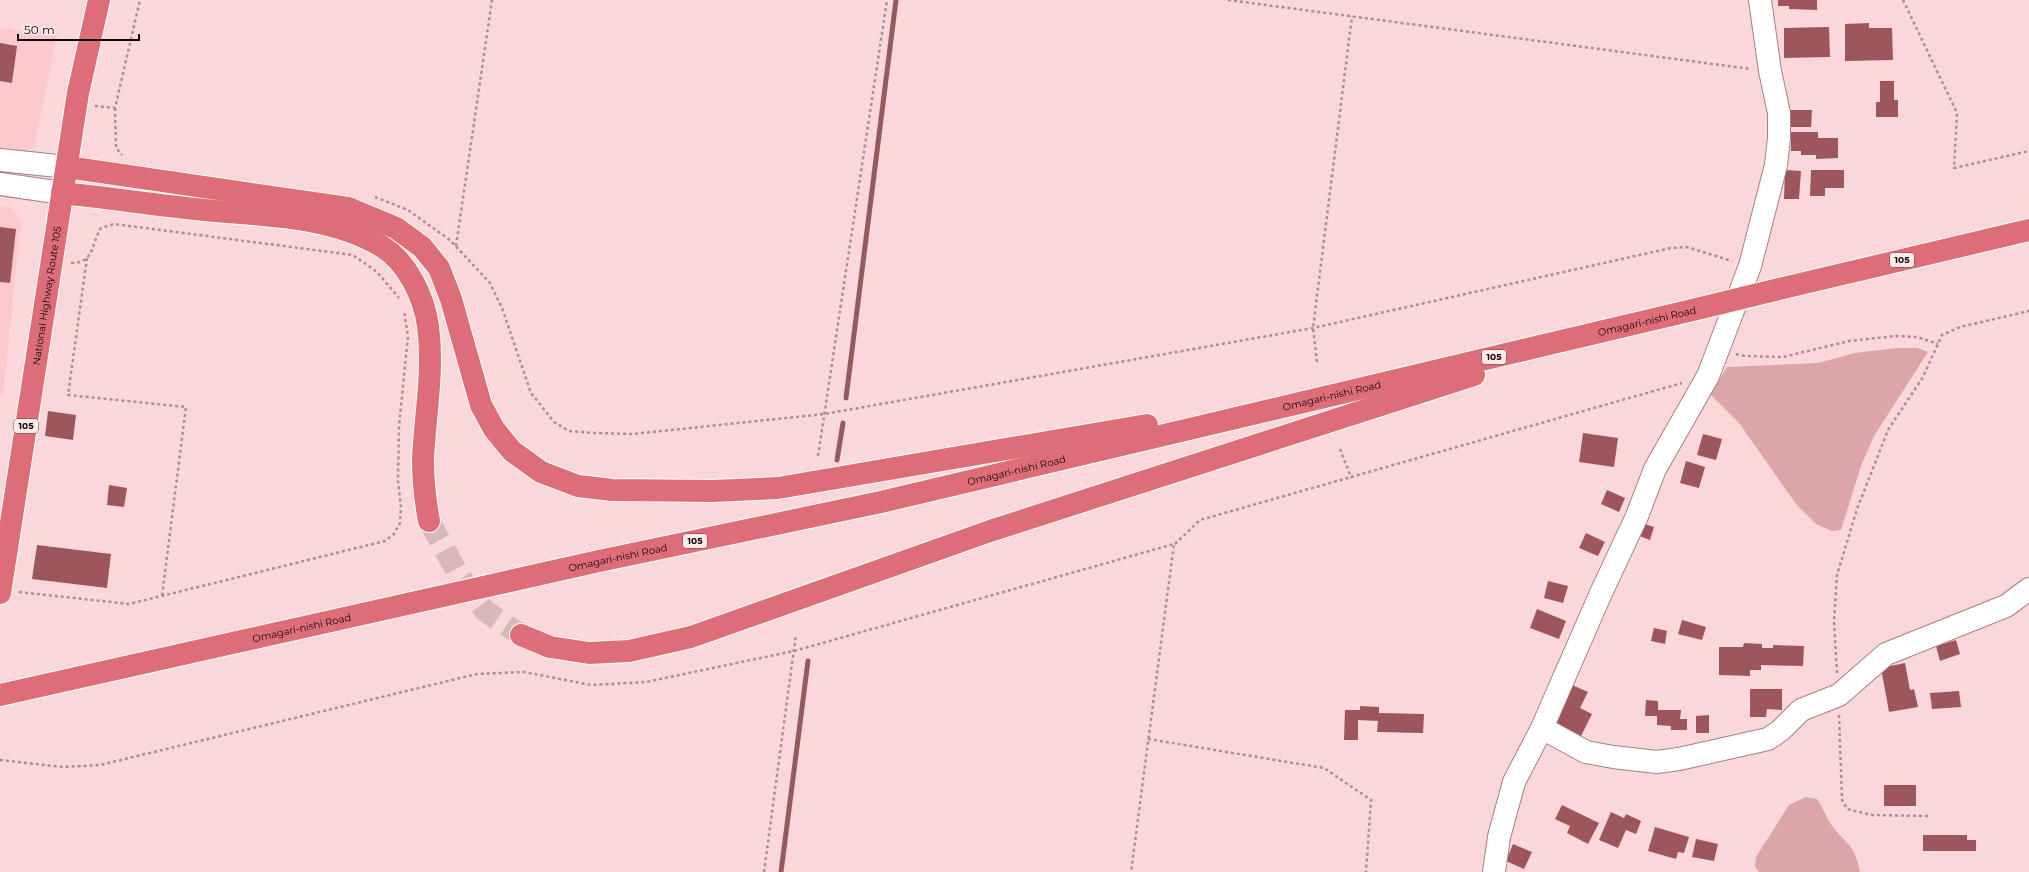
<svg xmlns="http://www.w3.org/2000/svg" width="2029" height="872" viewBox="0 0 2029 872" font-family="Montserrat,sans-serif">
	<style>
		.built { fill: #fcc9cc }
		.green { fill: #dca5a7 }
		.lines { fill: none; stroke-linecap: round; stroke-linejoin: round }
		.stream { stroke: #935b5f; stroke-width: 5 }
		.building { fill: #9c565c }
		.highway-tunnel { stroke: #d8b9ba; stroke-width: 22; stroke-dasharray: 22 11; stroke-linecap: butt }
		.minor-casing { stroke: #a78183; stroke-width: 24 }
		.highway-casing { stroke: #fff; stroke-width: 24 }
		.path { stroke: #ab9091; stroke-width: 2.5; stroke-dasharray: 3 3; stroke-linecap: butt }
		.minor { stroke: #fff; stroke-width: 22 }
		.highway { stroke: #dd6e78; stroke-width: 22 }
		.highway-bridge-casing { stroke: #fff; stroke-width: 24; stroke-linecap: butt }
		.highway-bridge { stroke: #dd6e78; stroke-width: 22 }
		.labels { text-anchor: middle; stroke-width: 3.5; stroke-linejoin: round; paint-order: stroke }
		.shield { fill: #fbeaea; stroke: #594b4c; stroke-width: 1 }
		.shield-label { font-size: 9px; font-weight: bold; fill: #140708 }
		.street-label { font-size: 10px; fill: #140708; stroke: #fbeaea }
	</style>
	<rect width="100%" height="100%" fill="#fad8d9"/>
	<!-- built -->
	<path class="built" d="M0 28 57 36 34 147 25 152 0 148Z
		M0 206 11 207 21 221 3 396 0 395Z"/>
	<!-- green -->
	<path class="green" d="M1897 348H1917L1928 352 1874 436 1861 466 1841 530 1832 531 1816 524 1796 504 1739 423 1710 394 1727 367 1818 363 1855 353Z
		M1806 797 1817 799C1823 807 1826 818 1833 827 1848 846 1855 845 1860 872H1759L1755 867 1756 857 1789 805Z"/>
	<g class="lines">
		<!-- stream -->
		<path class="stream" d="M846 398 896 0
			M837 460 843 423
			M781 872 808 661"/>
	</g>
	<!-- building -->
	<path class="building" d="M1778 0H1817V10L1789 9V6H1778Z
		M1869 23V28H1892L1893 60 1845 61V24Z
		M1829 27 1830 57 1784 58V28Z
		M0 43 17 46 12 83 0 81Z
		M1880 81H1894V100H1898V117H1876V102H1880Z
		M1790 110H1812L1811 127H1790Z
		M1791 132H1818V138H1838V158L1816 159V155H1801V151H1791Z
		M1785 170 1801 171 1799 199H1784Z
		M1811 170H1844V188H1825V196H1810Z
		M0 227 16 229 10 283 0 282Z
		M48 411 76 415 73 440 45 436Z
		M1583 433 1618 438 1614 467 1579 462Z
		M1703 434 1722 439 1716 460 1697 455Z
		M1686 461 1705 467 1699 488 1680 483Z
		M109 485 127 488 124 507 107 505Z
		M1607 490 1625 498 1619 512 1601 504Z
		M1642 523 1654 527 1650 540 1637 535Z
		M1586 533 1605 542 1598 556 1579 548Z
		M37 545 111 554 107 588 32 579Z
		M1548 581 1568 586 1563 603 1544 598Z
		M1537 609 1566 621 1559 639 1530 628Z
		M1682 620 1706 627 1702 640 1678 634Z
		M1654 628 1667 631 1665 644 1651 641Z
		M1956 640 1960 654 1940 661 1936 646Z
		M1744 643 1762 644V648H1773V645L1804 646 1803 666 1761 665V670H1750V676L1719 675V647H1743Z
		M1905 663 1910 690 1914 689 1918 707 1889 712 1881 668Z
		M1572 685 1588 692 1580 708 1592 714 1580 738 1553 725Z
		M1750 689H1782V710L1767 709 1766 717H1750Z
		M1959 691 1961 707 1932 709 1930 693Z
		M1646 700 1658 701V710H1681L1680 719H1687V730H1671V726L1657 725V716H1645Z
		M1360 706 1379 707V713L1424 714 1423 733 1377 732 1378 721 1358 720V740H1344L1345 710H1360Z
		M1709 715V733H1696V716Z
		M1884 785H1916V806H1884Z
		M1562 805 1599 823 1588 844 1567 833 1570 826 1555 819Z
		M1611 812 1624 818 1626 814 1641 821 1636 834 1626 830 1618 848 1599 840Z
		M1655 827 1689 837 1684 853 1678 852 1676 859 1648 851Z
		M1923 835H1967V840H1976V851H1923Z
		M1696 839 1718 844 1714 861 1692 857Z
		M1513 844 1532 852 1524 869 1506 861Z"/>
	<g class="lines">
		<!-- highway-tunnel -->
		<path class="highway-tunnel" d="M429 521 458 574 485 611 521 635"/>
		<defs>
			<path id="minor" d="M0 160 67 167
				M0 184 62 193
				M1542 728 1586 752 1613 757 1657 762 1679 759 1768 739 1781 730 1801 710 1839 695 1886 654 2006 606 2029 589
				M1494 872 1499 837 1514 782 1542 728 1601 593 1637 516 1655 469 1708 376 1750 266 1776 165 1779 138V113L1770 71 1760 0"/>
			<g id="highway">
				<path d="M67 167 348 208 396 228 422 247 439 268 451 299 481 405 494 429 512 451 541 472 578 486 612 490 713 491 778 488 1147 425"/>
				<path d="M62 193C109 198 156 205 204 210 263 216 329 215 381 246 407 261 424 297 428 326 434 371 425 415 423 459 423 480 425 500 429 521"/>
				<path d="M1775 290 2029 230"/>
				<path id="s1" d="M0 593 78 93 99 0"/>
				<path d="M521 635 550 647 589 653 629 651 691 637 990 531 1474 375"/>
				<path id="s2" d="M0 695 599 561 881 502 1701 308"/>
			</g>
		</defs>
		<!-- minor casing -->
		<use href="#minor" class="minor-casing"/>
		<!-- highway casing -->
		<use href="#highway" class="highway-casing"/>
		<!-- path -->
		<path class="path" d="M1228 0 1751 69
			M1903 0 1957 113 1954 168 2029 151
			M95 106 115 108 140 0
			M115 108 116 148 122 155
			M375 197 408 210 450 240 490 283 502 308 531 393 554 422 569 431 595 433 633 434 824 414 1313 328 1671 248 1687 247 1732 261
			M456 246 492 0
			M87 258 68 395 186 407 162 596
			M71 263C95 263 91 244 101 228L114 224 353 255 377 272 399 298
			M1736 354 1745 356 1783 357 1849 341 1895 336 1917 337 1938 344
			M1317 362 1313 328 1352 16
			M1340 449 1351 477 1682 383
			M818 456 887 0
			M1175 544 1200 520 1351 477
			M19 592 129 604 385 541 394 534 400 523 401 508 398 481 399 426 408 336 404 311
			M1837 673 1834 622 1837 575 1857 509 1888 430 1923 377 1942 335 1960 327 2029 311
			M1839 715 1842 800 1847 809 1871 815 1928 816
			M1148 739 1324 768 1371 800 1366 872
			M0 760 63 767 100 765 477 674 524 672 591 685 646 682 794 651 1174 544 1131 872
			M764 872 796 634"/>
		<!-- minor -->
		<use href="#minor" class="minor"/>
		<!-- highway -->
		<use href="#highway" class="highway"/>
		<defs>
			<path id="highway-bridge" d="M1701 308 1775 290"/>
		</defs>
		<!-- highway-bridge casing -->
		<use href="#highway-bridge" class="highway-bridge-casing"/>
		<!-- highway-bridge -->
		<use href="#highway-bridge" class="highway-bridge"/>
	</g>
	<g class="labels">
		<!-- shield labels -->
		<g class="shield">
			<rect x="1890" y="253" width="24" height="14" rx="3"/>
			<rect x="1482" y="350" width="24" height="14" rx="3"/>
			<rect x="14" y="419" width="24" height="14" rx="3"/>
			<rect x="683" y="534" width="24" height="14" rx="3"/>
		</g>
		<g class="shield-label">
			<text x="1902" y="263">105</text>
			<text x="1494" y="360">105</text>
			<text x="26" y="429">105</text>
			<text x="695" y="544">105</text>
		</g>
		<!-- street labels -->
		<g class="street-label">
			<text dy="4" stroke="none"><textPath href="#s1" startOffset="301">National Highway Route 105</textPath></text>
			<text dy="4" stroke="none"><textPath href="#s2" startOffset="1689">Omagari-nishi Road</textPath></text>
			<text dy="4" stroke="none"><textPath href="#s2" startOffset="1365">Omagari-nishi Road</textPath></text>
			<text dy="4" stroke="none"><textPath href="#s2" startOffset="1041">Omagari-nishi Road</textPath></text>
			<text dy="4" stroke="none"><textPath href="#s2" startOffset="633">Omagari-nishi Road</textPath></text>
			<text dy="4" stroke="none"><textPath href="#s2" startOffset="309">Omagari-nishi Road</textPath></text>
		</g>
	</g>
	<!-- scale -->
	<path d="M18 34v6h121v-6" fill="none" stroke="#140708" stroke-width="2"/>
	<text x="24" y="34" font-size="12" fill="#140708" stroke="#fbeaea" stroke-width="3" paint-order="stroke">50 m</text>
</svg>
